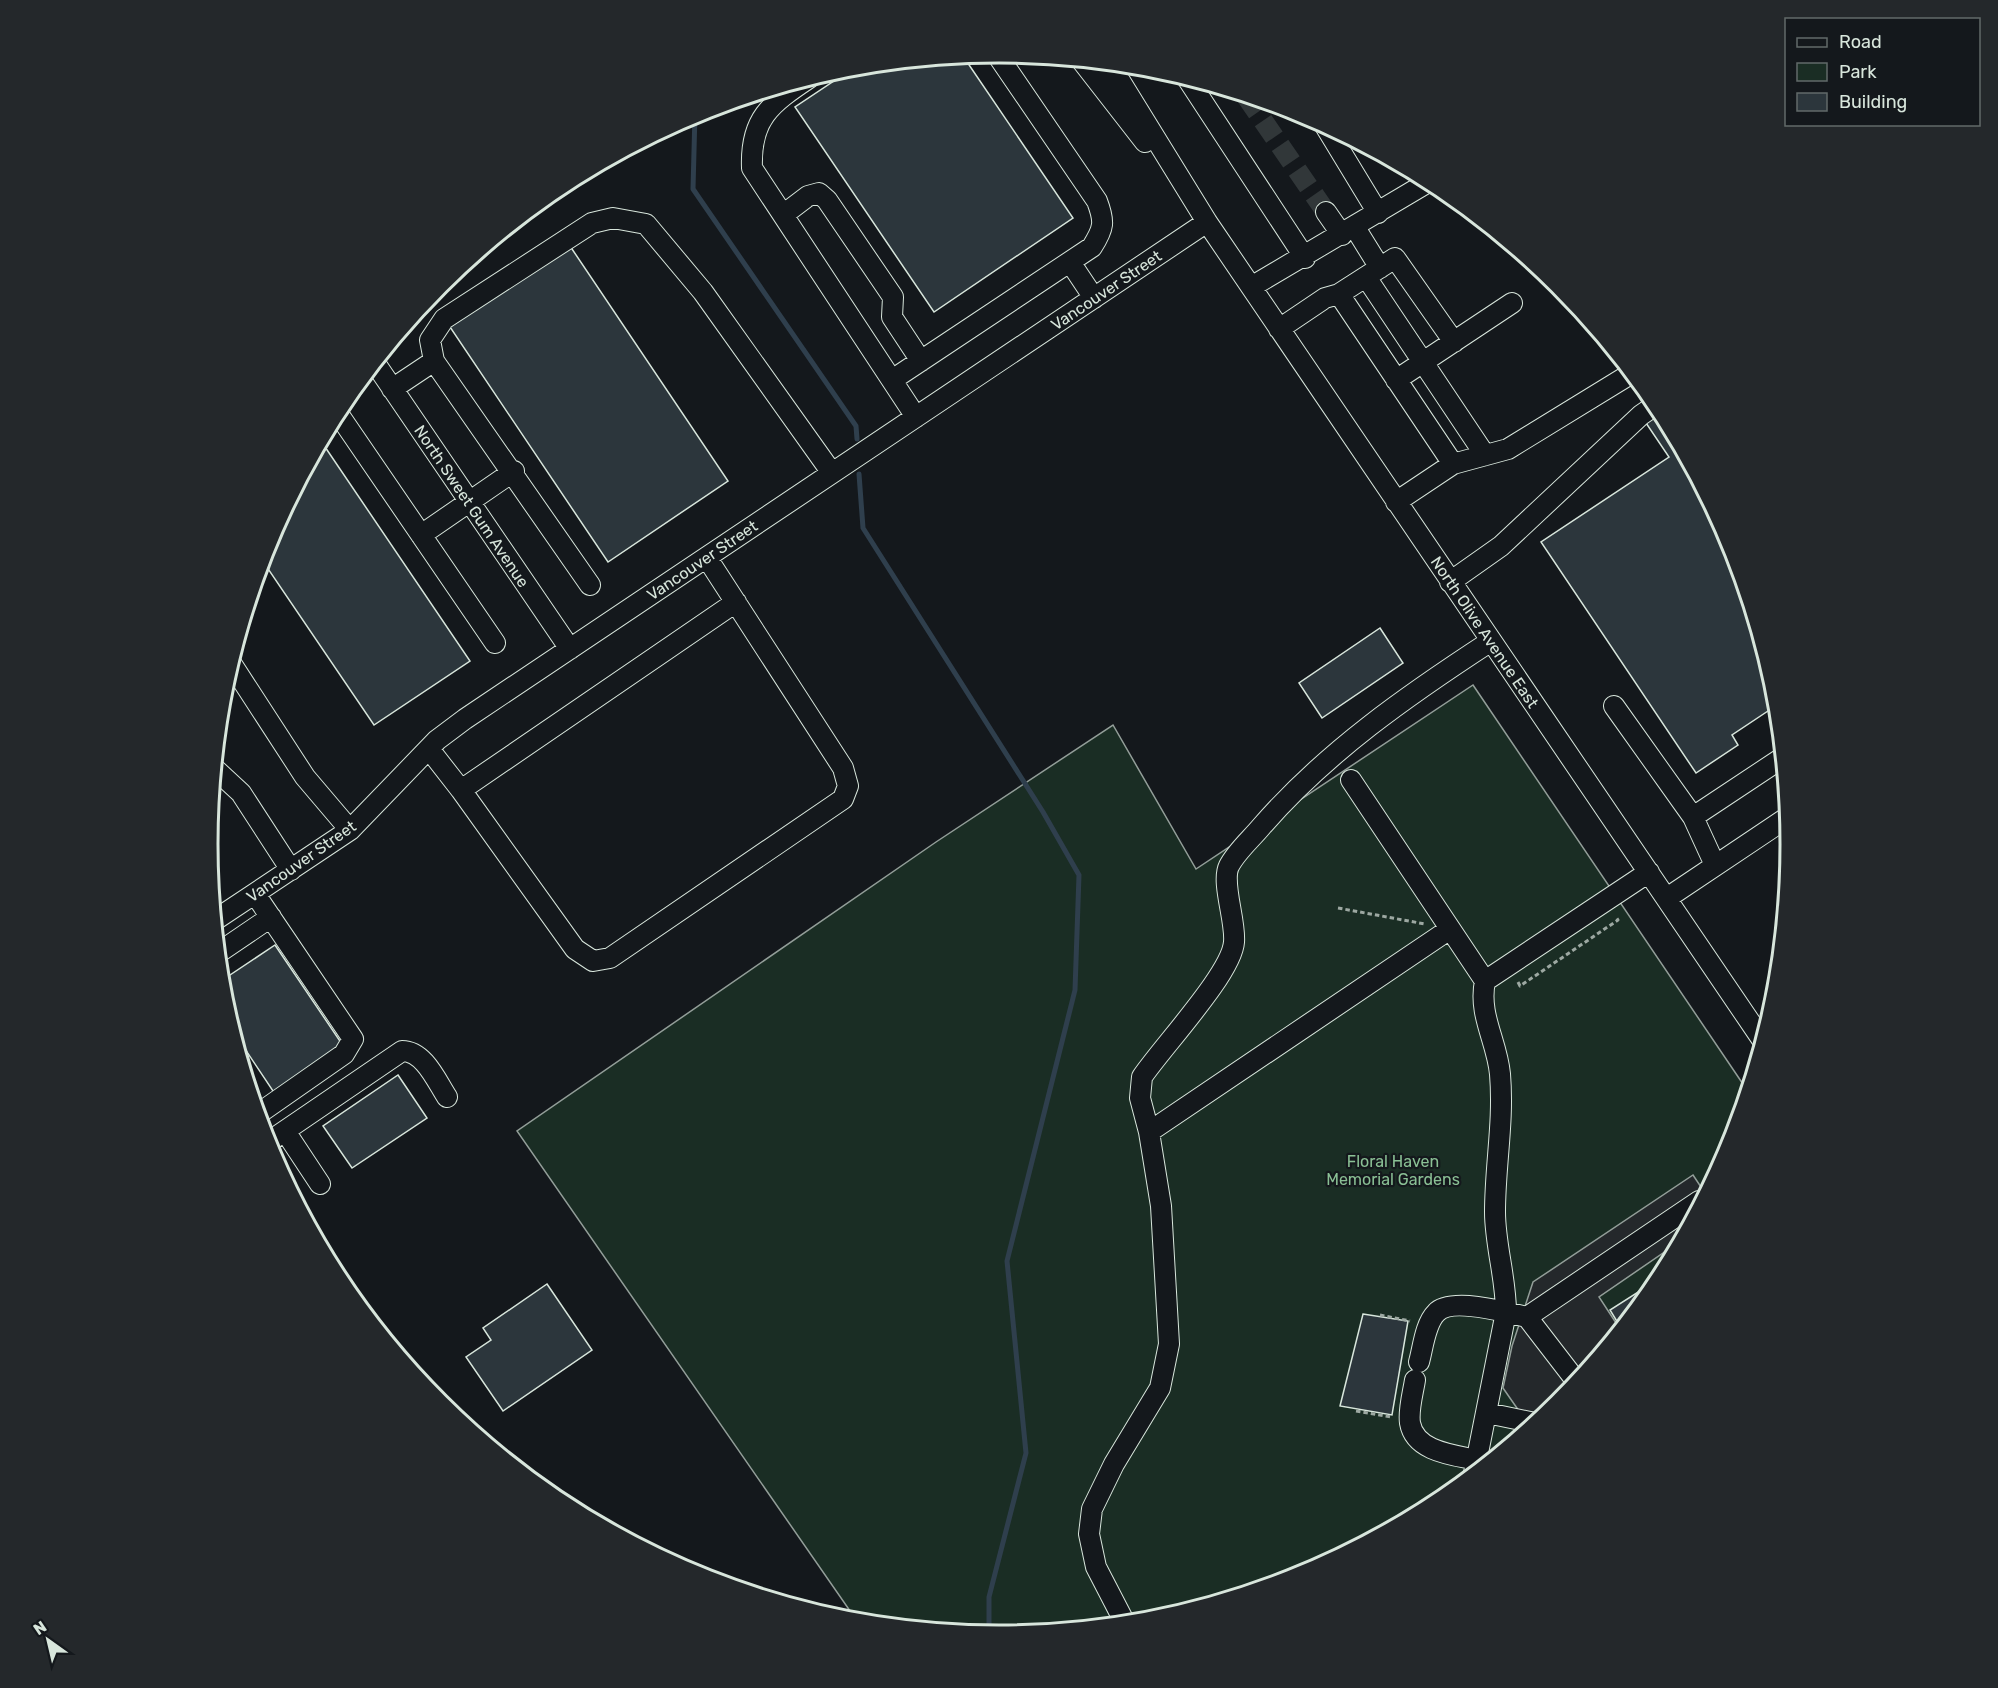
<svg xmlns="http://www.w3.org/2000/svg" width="1998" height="1688" viewBox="0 0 1998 1688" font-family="Rubik,sans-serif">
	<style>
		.green { fill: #1a2d24; stroke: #939e99; stroke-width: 1.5 }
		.parking { fill: #24282b; stroke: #939e99; stroke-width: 1.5 }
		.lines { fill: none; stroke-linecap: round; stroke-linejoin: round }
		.stream { stroke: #2f3f4d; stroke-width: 5 }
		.building { fill: #2c363c; stroke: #d8e6dc; stroke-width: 1.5 }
		.minor-tunnel { stroke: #313739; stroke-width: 20; stroke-dasharray: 20 10; stroke-linecap: butt }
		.minor-casing { stroke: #d8e6dc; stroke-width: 22 }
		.path { stroke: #9da8a2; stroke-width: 3; stroke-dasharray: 4.5 3; stroke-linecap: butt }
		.minor { stroke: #14181c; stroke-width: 20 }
		.labels { text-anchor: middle; stroke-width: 4.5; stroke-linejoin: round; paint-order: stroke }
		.street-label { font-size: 16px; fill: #d8e6dc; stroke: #14181c }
		.park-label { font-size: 16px; fill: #8ac095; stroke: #14181c }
		.rim { fill: none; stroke: #d8e6dc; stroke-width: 3 }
	</style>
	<rect width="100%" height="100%" fill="#14181c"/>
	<!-- green -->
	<path class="green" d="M1473 685 1747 1090 1730 1147 1657 1284 1558 1404 1438 1502 1302 1575 1153 1620 999 1635 857 1621 517 1131 936 842 1113 725 1196 869Z"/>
	<!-- parking -->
	<path class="parking" d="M1693 1175 1705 1193 1679 1242 1599 1297 1620 1329 1558 1404 1546 1414 1519 1411 1503 1388 1512 1346 1533 1282Z"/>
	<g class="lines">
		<!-- stream -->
		<path class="stream" d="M695 113 693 189 856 426 857 439
			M859 474 863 528 1043 812 1079 875 1075 990 1007 1261 1026 1453 989 1597V1635"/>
	</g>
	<!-- building -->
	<path class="building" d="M963 56 1073 218 934 312 795 107 855 67Z
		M570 246 728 481 608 562 450 327Z
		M1662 413 1730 541 1775 690 1777 705 1732 735 1738 745 1696 773 1541 542 1669 457 1646 423Z
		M321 441 470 661 374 725 262 560 268 541Z
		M1380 628 1403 663 1322 718 1299 683Z
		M209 831 215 840 208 846V844Z
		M275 945 344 1047 275 1094 233 1031 223 998 221 981Z
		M398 1075 427 1118 352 1168 323 1126Z
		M1660 1278 1657 1284 1621 1328 1610 1310Z
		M547 1284 592 1350 503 1411 466 1357 491 1340 483 1328Z
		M1363 1314 1408 1321 1392 1415 1340 1406Z"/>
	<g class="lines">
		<!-- minor-tunnel -->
		<path class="minor-tunnel" d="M1246 96 1326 212"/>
		<defs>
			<path id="minor" d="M1082 61 1145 142
				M1109 63 1207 222 1763 1041
				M809 78C770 104 750 119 752 168L916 417
				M1187 78 1305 258
				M1324 124 1378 213
				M1326 212 1342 235
				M783 215 808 196 819 193 827 200 893 297 892 317 921 361
				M1354 226 1380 268
				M1070 262 1094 298
				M1366 277 1485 455
				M1251 287 1430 181
				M1339 294 1395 258 1454 342
				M1279 329 1325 298 1339 294 1453 464 1396 502
				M434 361 590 585
				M375 363 570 649
				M892 380 1092 247C1104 228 1105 222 1097 201L996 53
				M1396 380 1512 303
				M392 389 434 361 430 340 444 319 592 223 613 218 646 224 703 292 832 473
				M337 412 495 643
				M1453 464 1508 449 1632 373
				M421 535 514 471
				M1450 582 1501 546 1641 415 1657 404
				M231 663 305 777 350 830
				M1614 706 1693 817 1782 758
				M429 749 461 790 575 949 593 961 610 958 843 799 848 786 843 768 707 558
				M215 769 241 793 291 870
				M1351 780 1485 981C1478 1015 1497 1041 1500 1074 1504 1122 1495 1165 1495 1212 1495 1245 1506 1278 1506 1312L1474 1473
				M461 790 736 602
				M1693 817 1715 865
				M255 894 353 1039 344 1054 258 1114
				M1667 898 1788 817
				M215 920 350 830 437 740 465 719 1207 222
				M218 953 271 917
				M1485 981 1649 872
				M285 1131 320 1184
				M1149 1132 1450 929
				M267 1143 402 1051C424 1051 436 1080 447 1097
				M1527 1317 1699 1201
				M1419 1362C1423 1348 1425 1324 1436 1313 1450 1297 1507 1312 1527 1317L1577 1382
				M1415 1380C1413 1393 1408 1410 1410 1423 1415 1452 1454 1455 1477 1460
				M1487 1413 1535 1423
				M1125 1623 1096 1567 1089 1534 1092 1509 1114 1464 1160 1388 1169 1344 1161 1206 1149 1132 1140 1098 1142 1077C1163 1046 1232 973 1234 942 1236 921 1221 882 1229 866 1236 852 1251 839 1261 827 1326 752 1408 695 1491 641"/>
		</defs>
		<!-- minor casing -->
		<use href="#minor" class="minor-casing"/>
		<!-- path -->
		<path class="path" d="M1338 908 1425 924
			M1518 982 1520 986 1618 920 1616 917
			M1380 1315 1410 1321
			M1356 1411 1392 1417"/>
		<!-- minor -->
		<use href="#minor" class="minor"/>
	</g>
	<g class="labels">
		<!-- street labels -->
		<g class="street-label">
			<text transform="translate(1106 290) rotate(-34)" y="6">Vancouver Street</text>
			<text transform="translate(472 506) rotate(56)" y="6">North Sweet Gum Avenue</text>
			<text transform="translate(702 560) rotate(-34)" y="6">Vancouver Street</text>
			<text transform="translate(1485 632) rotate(56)" y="6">North Olive Avenue East</text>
			<text transform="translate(301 861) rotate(-35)" y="6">Vancouver Street</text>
		</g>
		<!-- park labels -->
		<g class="park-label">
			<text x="1393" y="1167">Floral Haven<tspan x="1393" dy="18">Memorial Gardens</tspan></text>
		</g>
	</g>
	<!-- crop -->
	<path d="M0 0H1998V1688H0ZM218 844a781 781 0 1 1 1562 0a781 781 0 1 1-1562 0Z" fill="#24282b" fill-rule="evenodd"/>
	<path class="rim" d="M218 844a781 781 0 1 1 1562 0a781 781 0 1 1-1562 0Z"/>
	<!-- legend -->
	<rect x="1785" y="18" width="195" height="108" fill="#14181c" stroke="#626a69" stroke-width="1.5"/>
	<rect x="1797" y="38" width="30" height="9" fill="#14181c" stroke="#626a69" stroke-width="1.5"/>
	<text x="1839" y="48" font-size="18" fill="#d8e6dc">Road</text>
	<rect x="1797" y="63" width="30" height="18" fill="#1a2d24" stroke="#626a69" stroke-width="1.5"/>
	<text x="1839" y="78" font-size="18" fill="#d8e6dc">Park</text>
	<rect x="1797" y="93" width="30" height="18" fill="#2c363c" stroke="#626a69" stroke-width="1.5"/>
	<text x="1839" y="108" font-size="18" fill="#d8e6dc">Building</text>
	<!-- north arrow -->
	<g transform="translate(48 1640) rotate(326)" stroke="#14181c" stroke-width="4.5" paint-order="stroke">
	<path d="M0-4.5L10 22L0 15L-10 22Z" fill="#d8e6dc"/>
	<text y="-9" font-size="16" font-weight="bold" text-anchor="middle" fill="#d8e6dc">N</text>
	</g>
</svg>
